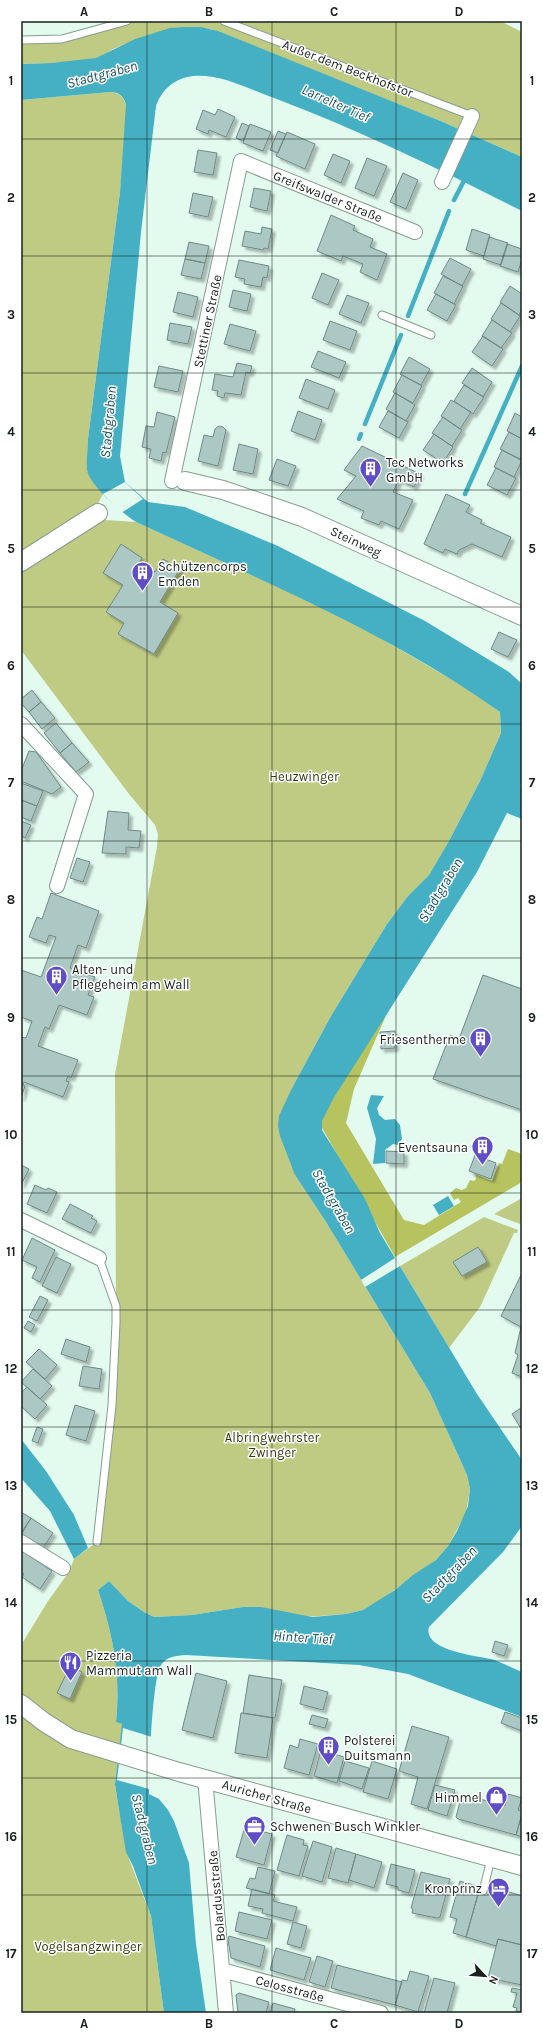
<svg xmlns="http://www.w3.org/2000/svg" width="543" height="2034" viewBox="0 0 543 2034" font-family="Karla,sans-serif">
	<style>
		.green { fill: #bfca83; fill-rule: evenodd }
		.forest { fill: #b6c35f }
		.water { fill: #45b0c4 }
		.pier { fill: #e3fbef }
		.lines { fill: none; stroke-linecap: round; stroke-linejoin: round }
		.stream { stroke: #45b0c4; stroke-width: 4.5 }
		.building { fill: #acc8c4; stroke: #6e8986; filter: url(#shadow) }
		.service-casing { stroke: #869c91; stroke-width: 9 }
		.minor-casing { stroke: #869c91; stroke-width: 16 }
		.tertiary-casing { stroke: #869c91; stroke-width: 20 }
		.service { stroke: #fff; stroke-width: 7 }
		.minor { stroke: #fff; stroke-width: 14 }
		.tertiary { stroke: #fff; stroke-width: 18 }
		.grid { fill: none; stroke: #17201c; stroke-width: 1; stroke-opacity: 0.55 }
		.labels { text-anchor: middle; stroke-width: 3; stroke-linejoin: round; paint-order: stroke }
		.street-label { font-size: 13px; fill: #17201c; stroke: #fff }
		.poi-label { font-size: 13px; fill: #17201c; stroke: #fff; text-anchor: start }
		.park-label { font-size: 13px; fill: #34390e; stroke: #fff }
		.water-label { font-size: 14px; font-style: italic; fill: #14515c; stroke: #fff }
		.neatline { fill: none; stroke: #17201c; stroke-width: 1.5 }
		.grid-label { font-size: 13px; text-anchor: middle; font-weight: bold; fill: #17201c }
	</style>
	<defs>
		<filter id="shadow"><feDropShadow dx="3.5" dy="3.5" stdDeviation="1" flood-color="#0004"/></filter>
	</defs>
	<rect width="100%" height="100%" fill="#e3fbef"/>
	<!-- green -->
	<path class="green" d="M127 21H500L522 32V157L443 122 211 29C176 23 145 35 113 49 109 51 105 55 100 57 82 63 41 63 21 64V40L62 39Z
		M110 92C122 93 125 99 127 110L120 192 88 439 87 471 103 494 90 519 136 522 315 604 361 627 468 689 500 712 501 733 480 781 449 841 429 875 408 896 387 924 331 1016 292 1088 295 1175 326 1222 430 1393 467 1475 470 1489 466 1513 448 1546 436 1560 379 1601 363 1610 346 1614 305 1617 243 1607 192 1615 154 1617 144 1612 128 1601 109 1581 98 1590C113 1635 121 1674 116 1722L123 1724 115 1784 119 1810 129 1859 151 1916 164 2013H21V1651L23 1642 48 1601 69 1572 74 1559 97 1542 104 1488 116 1306 115 1074 157 847 158 834 155 825 129 794 21 650V100Z
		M522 1198V1219L520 1224 494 1214Z
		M484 1217 518 1230 517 1233H514L480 1307 449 1348 400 1266ZM478 1247 487 1261 462 1276 454 1262Z"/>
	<!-- forest -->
	<path class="forest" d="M388 1011 354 1089 346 1123 404 1220 424 1225 461 1202 458 1198 454 1200 450 1193 456 1188 462 1190 466 1188 470 1180 474 1181 476 1179 475 1174 492 1181 499 1163 502 1164 508 1149 522 1154V1182L395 1257 321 1126C324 1101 372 1035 388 1011Z"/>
	<!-- water -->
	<path class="water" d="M184 27H201L218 31 443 122 522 157V211C441 170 359 130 274 98 248 89 222 74 193 76 175 78 162 89 156 106L141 232 120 456 125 482 148 502 185 507 278 546 425 621 509 672 522 684V783L520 786 522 787V819L507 813 477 872 333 1099 322 1121V1130L365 1199 380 1233 477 1394 522 1460V1526L503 1552 429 1627C422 1650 476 1656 491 1659 501 1662 512 1668 522 1672V1717L408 1674 359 1665 186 1655C176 1656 167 1656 161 1665 152 1679 149 1773 149 1794L159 1799 168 1810 174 1821 189 1863 196 1944 206 2013H164L151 1916 133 1866 126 1852 119 1810 115 1784 122 1724 116 1722C121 1674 113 1635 98 1590L109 1581 128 1601 144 1612 154 1617 192 1615 243 1607H261L312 1617 346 1614 363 1610 395 1590 413 1575 436 1560 448 1546 457 1531 468 1506 470 1489 467 1475 430 1393 326 1222 295 1175 280 1136 278 1126 279 1116 292 1088 331 1016 387 924 408 896 429 875 449 841 480 781 501 733 500 712C388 632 260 580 136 522 122 513 90 486 87 470 86 461 88 448 88 439L120 192 126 105C124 96 119 92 110 92L21 100V64L51 63 96 58 135 39 170 28Z
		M371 1095 384 1096 377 1108 379 1115 385 1120 395 1119 400 1125 402 1139 398 1145 393 1144 385 1150V1163L373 1164 376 1139 367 1108Z
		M448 1196 454 1206 439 1215 433 1205Z
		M21 1439 46 1471 74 1515 88 1548 74 1559 50 1511 21 1478Z"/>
	<!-- pier -->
	<path class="pier" d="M125 482 143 499 121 513 103 494Z
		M395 1258 400 1266 365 1287 361 1280Z
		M123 1728 152 1737 149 1789 117 1780Z"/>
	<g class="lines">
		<!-- stream -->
		<path class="stream" d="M454 200 466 177
			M408 316 449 211
			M365 424 401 335
			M359 439 361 434
			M465 494 522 366"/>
	</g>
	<!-- building -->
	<path class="building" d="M218 109 235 117 226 137 209 130 208 134 196 129 203 110 215 115Z
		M242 123 249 126 243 141 236 138Z
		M250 124 271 132 263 151 243 143Z
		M278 131 286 134 278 153 270 150Z
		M287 132 315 144 305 169 276 156Z
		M198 150 217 153 213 175 194 172Z
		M333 154 350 161 341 183 324 175Z
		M367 158 387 166 374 196 355 188Z
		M403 173 418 180 406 209 390 202Z
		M254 188 271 191 267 211 250 207Z
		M193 193 213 197 208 217 189 213Z
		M331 215 355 226 353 230 373 239 370 247 387 254 377 280 360 272 363 264 343 256 341 261 317 251Z
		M262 227 272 229 268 249 264 248 263 250 242 246 245 231 261 234Z
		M472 229 490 235 484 256 466 250Z
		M489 237 508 243 501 265 483 259Z
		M189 242 209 246 205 263 185 259Z
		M507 244 522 249V259L518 272 500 266Z
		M450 258 471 269 462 286 441 274Z
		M185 259 205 263 201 279 181 275Z
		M239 260 269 266 267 278 263 277 261 287 244 284 245 279 235 277Z
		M322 273 339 280 328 305 312 298Z
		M443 276 463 286 454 304 434 293Z
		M510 286 522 294V309L519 315 500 302Z
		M233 290 251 294 247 311 229 307Z
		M178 292 198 297 193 317 173 312Z
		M436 294 456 305 447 321 427 310Z
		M347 295 369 303 361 323 339 314Z
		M501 303 520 316 510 332 491 319Z
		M492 320 512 333 501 348 482 336Z
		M330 321 357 331 350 350 323 340Z
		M170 323 192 327 188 344 167 340Z
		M230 324 256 331 250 351 224 344Z
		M483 336 503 349 492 366 472 352Z
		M318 351 346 362 339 378 311 367Z
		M409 357 430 369 421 385 400 374Z
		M237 363 252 366 250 373 246 372 241 395 225 393 224 398 217 396 218 391 212 390 215 374 233 377Z
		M159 366 183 371 178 392 154 387Z
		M472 368 492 382 483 397 462 383Z
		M402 375 422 386 413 403 393 392Z
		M306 379 335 390 328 409 299 398Z
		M464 385 484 397 473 414 454 401Z
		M395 393 415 405 406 421 386 409Z
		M451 400 471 412 460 429 441 416Z
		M298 411 322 420 315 440 291 431Z
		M388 411 408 422 399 438 379 427Z
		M157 412 175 417 166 453 163 452 161 461 149 458 151 449 142 447 146 426 154 427Z
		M515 413 522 417V439L507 431Z
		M443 417 462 430 452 446 432 433Z
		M219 426 223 427 226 430 218 466 198 461 204 435 213 437 215 429Z
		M509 432 522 439 521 460 500 449Z
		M434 434 453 447 443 463 423 450Z
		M239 444 258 449 253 474 233 470Z
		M362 446 420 474 414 487 399 480 393 492 413 500 399 529 381 521 379 525 361 518 364 511 337 499 356 476 344 470Z
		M502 450 522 460 514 477 494 467Z
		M277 459 296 466 288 486 269 480Z
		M496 468 516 478 507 495 487 485Z
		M446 494 470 505 466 512 482 520 480 523 511 537 502 557 472 544 459 550 457 554 445 549 443 553 424 544Z
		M121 544 142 558 139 563 155 572 163 559 180 569 160 602 178 613 154 654 118 634 124 623 106 612 123 585 103 573Z
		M499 632 517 640 508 657 491 649Z
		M32 690 41 702 29 712 21 703V699Z
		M41 702 55 718 42 729 29 712Z
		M56 723 72 743 60 753 44 733Z
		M72 743 89 762 76 772 60 753Z
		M29 751 36 752 61 787 52 794 21 781V771Z
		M21 783 43 791 37 806 21 800Z
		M21 800 37 806 31 821 21 817Z
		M108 811 129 813 128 830 141 831 139 848 126 847V854L102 853Z
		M21 821 31 825 25 838 21 836Z
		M77 858 90 862 83 882 70 878Z
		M51 893 99 911 86 948 78 945 70 968 95 977 88 995 94 997 87 1015 59 1005 49 1029 45 1027 38 1046 78 1060 71 1078 68 1076 66 1081 69 1082 63 1097 24 1082 23 1085 25 1086 21 1098V1037L26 1038 32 1021 21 1017V970L41 977 56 937 49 935 46 943 29 937 37 917 42 919Z
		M483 975 522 989V1110L433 1079 450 1035 459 1039Z
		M395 1031V1048L381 1049 380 1032Z
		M386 1151 404 1152V1164L386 1163Z
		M475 1155 496 1163 491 1179 469 1171Z
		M21 1165 29 1169 21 1185Z
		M35 1185 46 1190 48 1188 57 1192 47 1213 27 1204Z
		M70 1204 93 1216 91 1218 97 1221 91 1233 62 1219Z
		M32 1238 55 1250 40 1282 32 1278 37 1267 22 1260Z
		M478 1247 487 1262 462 1276 453 1262Z
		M56 1257 71 1264 57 1293 42 1286Z
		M522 1273V1377L512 1373 518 1355 515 1353 521 1327 501 1316Z
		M40 1296 48 1300 37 1321 29 1317Z
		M28 1321 35 1325 31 1332 24 1328Z
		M66 1339 90 1347 86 1362 61 1354Z
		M39 1349 57 1365 45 1379 26 1362Z
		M83 1366 102 1369 99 1389 79 1386Z
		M33 1369 52 1386 40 1399 21 1382Z
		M27 1387 47 1405 35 1419 21 1406V1393Z
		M75 1405 95 1411 86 1441 66 1435Z
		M522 1407V1430L512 1414Z
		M37 1427 43 1429 38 1443 32 1441Z
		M21 1512 31 1518 21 1533Z
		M31 1518 53 1533 42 1549 21 1535Z
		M21 1550 52 1571 40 1589 22 1577 24 1574 21 1572Z
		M495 1641 508 1645 504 1656 492 1652Z
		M70 1666 82 1672 70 1699 57 1693Z
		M196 1673 227 1681 213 1738 182 1730Z
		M249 1675 282 1680 275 1718 243 1713Z
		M304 1686 328 1692 323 1710 300 1704Z
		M505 1712 522 1718V1731L501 1723Z
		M241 1713 273 1718 267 1758 235 1753Z
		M312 1715 328 1719 325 1728 309 1724Z
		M412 1726 449 1737 427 1809 411 1804 418 1777 399 1771Z
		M300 1739 318 1744 309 1775 284 1768 290 1745 298 1748Z
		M321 1750 344 1757 337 1783 314 1776Z
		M345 1761 369 1768 362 1789 339 1781Z
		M372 1761 397 1769 388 1799 363 1792Z
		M435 1785 455 1790 447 1816 428 1810Z
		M462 1794 505 1806 508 1794 522 1798 518 1810 522 1811V1814L516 1835 458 1819 456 1817Z
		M522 1814V1837L516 1835Z
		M245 1827 272 1834 264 1865 236 1857Z
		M287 1835 304 1840 303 1845 308 1846 299 1876 277 1870Z
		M313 1841 332 1847 322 1882 302 1876Z
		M336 1848 356 1854 348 1883 328 1878Z
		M356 1854 382 1862 374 1888 349 1880Z
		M391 1864 415 1870 409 1893 398 1890V1887L386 1884Z
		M258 1867 275 1871 269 1894 246 1888 250 1878 255 1879Z
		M421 1872 450 1879 440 1917 437 1918 412 1913 413 1909 411 1908Z
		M460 1881 480 1887 466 1937 453 1933 457 1919 450 1917Z
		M487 1885 522 1896V1945L498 1939 496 1946 466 1937 479 1891 486 1892Z
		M252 1889 275 1895 273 1901 297 1907 293 1921 262 1913 263 1909 248 1906Z
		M239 1912 272 1920 267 1939 235 1931Z
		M293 1922 307 1926 301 1948 287 1944Z
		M229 1936 265 1946 260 1967 231 1958 228 1940Z
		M498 1939 522 1945V1985L488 1978Z
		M276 1948 311 1958 304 1980 270 1970Z
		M317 1956 333 1961 325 1987 309 1982Z
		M337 1965 402 1982 395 2005 331 1988Z
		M410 1971 429 1976 418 2012 395 2005 402 1980 407 1981Z
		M434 1978 455 1983 447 2013H424Z
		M512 1988 522 1990V2012L516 2011 517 2008 513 2007 517 1993 511 1992Z
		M239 1993 269 2002 266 2013H238L236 1995Z
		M273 2003 295 2009 294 2013H270Z"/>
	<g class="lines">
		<defs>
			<path id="service" d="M224 21 472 116
				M21 40 62 39 127 21
				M382 315 431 335
				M97 1542 112 1405 116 1323V1306L99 1258
				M483 1891 491 1859"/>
			<path id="minor" d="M442 182 472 116
				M172 481 241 161 415 232
				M21 724 86 794 57 886
				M21 1220 99 1258
				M21 1542 63 1568
				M205 1778 226 2013
				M222 1970 381 2013"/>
			<path id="tertiary" d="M185 481 223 490 302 517 522 616
				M21 562 98 513
				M21 1704 44 1722 71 1739 179 1772 522 1866"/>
		</defs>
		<!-- service casing -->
		<use href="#service" class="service-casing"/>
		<!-- minor casing -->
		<use href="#minor" class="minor-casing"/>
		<!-- tertiary casing -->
		<use href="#tertiary" class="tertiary-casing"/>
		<!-- service -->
		<use href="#service" class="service"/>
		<!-- minor -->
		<use href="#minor" class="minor"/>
		<!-- tertiary -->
		<use href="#tertiary" class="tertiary"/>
	</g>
	<!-- grid -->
	<path class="grid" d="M147 21V2013M272 21V2013M396 21V2013M21 139H522M21 256H522M21 373H522M21 490H522M21 607H522M21 724H522M21 841H522M21 958H522M21 1076H522M21 1193H522M21 1310H522M21 1427H522M21 1544H522M21 1661H522M21 1778H522M21 1895H522"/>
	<!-- icons -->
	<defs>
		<symbol id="building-pin" viewBox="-11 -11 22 30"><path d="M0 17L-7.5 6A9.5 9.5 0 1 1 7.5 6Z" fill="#5f4dc5" stroke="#fff"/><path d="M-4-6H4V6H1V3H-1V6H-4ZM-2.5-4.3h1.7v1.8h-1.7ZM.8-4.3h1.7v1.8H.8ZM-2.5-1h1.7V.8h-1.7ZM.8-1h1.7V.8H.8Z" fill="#fff"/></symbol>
		<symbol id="restaurant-pin" viewBox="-11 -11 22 30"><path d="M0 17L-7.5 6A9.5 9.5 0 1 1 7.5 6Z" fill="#5f4dc5" stroke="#fff"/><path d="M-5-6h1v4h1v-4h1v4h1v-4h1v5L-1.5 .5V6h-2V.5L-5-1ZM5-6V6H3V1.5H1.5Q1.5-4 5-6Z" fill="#fff"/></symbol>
		<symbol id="shop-pin" viewBox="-11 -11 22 30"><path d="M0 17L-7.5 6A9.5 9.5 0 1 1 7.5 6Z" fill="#5f4dc5" stroke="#fff"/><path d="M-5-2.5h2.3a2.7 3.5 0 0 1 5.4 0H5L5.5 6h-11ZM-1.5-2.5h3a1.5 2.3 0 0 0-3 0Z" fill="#fff"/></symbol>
		<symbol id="office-pin" viewBox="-11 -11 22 30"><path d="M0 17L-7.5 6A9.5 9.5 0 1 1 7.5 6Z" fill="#5f4dc5" stroke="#fff"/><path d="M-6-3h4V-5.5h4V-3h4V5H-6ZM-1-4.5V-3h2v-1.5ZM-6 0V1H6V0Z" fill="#fff"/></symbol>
		<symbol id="hotel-pin" viewBox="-11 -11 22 30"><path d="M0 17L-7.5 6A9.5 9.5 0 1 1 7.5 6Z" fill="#5f4dc5" stroke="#fff"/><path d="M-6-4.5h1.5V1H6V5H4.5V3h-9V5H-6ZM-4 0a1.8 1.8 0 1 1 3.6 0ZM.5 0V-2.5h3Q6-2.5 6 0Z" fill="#fff"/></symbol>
	</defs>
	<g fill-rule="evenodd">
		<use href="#building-pin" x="358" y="456" width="25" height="34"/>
		<use href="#building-pin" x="130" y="560" width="25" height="34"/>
		<use href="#building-pin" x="44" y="964" width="25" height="34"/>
		<use href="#building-pin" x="468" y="1026" width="25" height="34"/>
		<use href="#building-pin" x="470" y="1134" width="25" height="34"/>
		<use href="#restaurant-pin" x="58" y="1650" width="25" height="34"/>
		<use href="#building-pin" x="316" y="1734" width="25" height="34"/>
		<use href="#shop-pin" x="484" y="1784" width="25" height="34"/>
		<use href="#office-pin" x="242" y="1814" width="25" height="34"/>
		<use href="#hotel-pin" x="486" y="1876" width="25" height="34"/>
	</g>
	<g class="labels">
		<!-- street labels -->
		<g class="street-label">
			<text transform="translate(348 68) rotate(21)" y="5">Außer dem Beckhofstor</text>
			<text transform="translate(328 196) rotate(22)" y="5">Greifswalder Straße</text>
			<text transform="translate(207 321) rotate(-78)" y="5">Stettiner Straße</text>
			<text transform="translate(356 541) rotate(25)" y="5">Steinweg</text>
			<text transform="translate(267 1796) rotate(16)" y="5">Auricher Straße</text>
			<text transform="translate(216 1896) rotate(-95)" y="5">Bolardusstraße</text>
			<text transform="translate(290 1988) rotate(15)" y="5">Celosstraße</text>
		</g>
		<!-- poi labels -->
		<g class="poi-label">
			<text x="386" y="467">Tec Networks<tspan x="386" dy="15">GmbH</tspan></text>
			<text x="158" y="571">Schützencorps<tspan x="158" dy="15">Emden</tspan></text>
			<text x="72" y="974">Alten- und<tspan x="72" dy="15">Pflegeheim am Wall</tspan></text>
			<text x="466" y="1044" text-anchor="end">Friesentherme</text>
			<text x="468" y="1152" text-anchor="end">Eventsauna</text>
			<text x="86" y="1660">Pizzeria<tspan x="86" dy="15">Mammut am Wall</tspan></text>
			<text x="344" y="1745">Polsterei<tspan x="344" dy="15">Duitsmann</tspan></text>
			<text x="482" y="1802" text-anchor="end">Himmel</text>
			<text x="270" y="1831">Schwenen Busch Winkler</text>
			<text x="482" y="1893" text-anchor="end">Kronprinz</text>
		</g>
		<!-- park labels -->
		<g class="park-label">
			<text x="304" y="781">Heuzwinger</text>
			<text x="272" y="1442">Albringwehrster<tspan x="272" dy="15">Zwinger</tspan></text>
			<text x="88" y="1951">Vogelsangzwinger</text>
		</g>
		<!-- water labels -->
		<g class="water-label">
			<text transform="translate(102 74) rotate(-15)" y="5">Stadtgraben</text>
			<text transform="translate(336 103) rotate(24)" y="5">Larrelter Tief</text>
			<text transform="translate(108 422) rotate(-85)" y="5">Stadtgraben</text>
			<text transform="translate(440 890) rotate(-59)" y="5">Stadtgraben</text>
			<text transform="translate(334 1201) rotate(60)" y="5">Stadtgraben</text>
			<text transform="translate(449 1574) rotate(-46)" y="5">Stadtgraben</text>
			<text transform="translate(303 1637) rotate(4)" y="5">Hinter Tief</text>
			<text transform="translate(145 1829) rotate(76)" y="5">Stadtgraben</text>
		</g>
	</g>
	<!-- border -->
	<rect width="543" height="2034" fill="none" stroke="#ffffff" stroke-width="44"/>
	<!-- north arrow -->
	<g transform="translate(485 1976) rotate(116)" stroke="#ffffff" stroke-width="3" paint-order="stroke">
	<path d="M0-3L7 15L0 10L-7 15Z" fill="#17201c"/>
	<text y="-6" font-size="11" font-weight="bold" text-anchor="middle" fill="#17201c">N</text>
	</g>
	<rect x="22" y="22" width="499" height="1990" class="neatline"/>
	<g class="grid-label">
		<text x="84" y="16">A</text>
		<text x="209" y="16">B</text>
		<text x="334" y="16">C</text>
		<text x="459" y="16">D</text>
		<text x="11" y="85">1</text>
		<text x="532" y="85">1</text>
		<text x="11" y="202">2</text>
		<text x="532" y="202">2</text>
		<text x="11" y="319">3</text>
		<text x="532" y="319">3</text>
		<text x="11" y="436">4</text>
		<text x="532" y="436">4</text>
		<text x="11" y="553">5</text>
		<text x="532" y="553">5</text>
		<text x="11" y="670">6</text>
		<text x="532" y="670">6</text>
		<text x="11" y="787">7</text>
		<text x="532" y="787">7</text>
		<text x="11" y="904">8</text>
		<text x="532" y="904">8</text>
		<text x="11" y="1022">9</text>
		<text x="532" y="1022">9</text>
		<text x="11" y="1139">10</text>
		<text x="532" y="1139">10</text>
		<text x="11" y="1256">11</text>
		<text x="532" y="1256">11</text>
		<text x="11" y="1373">12</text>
		<text x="532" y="1373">12</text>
		<text x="11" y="1490">13</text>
		<text x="532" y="1490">13</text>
		<text x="11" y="1607">14</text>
		<text x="532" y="1607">14</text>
		<text x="11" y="1724">15</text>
		<text x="532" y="1724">15</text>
		<text x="11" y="1841">16</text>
		<text x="532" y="1841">16</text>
		<text x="11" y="1958">17</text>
		<text x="532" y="1958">17</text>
		<text x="84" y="2028">A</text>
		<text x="209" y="2028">B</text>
		<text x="334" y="2028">C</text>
		<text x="459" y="2028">D</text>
	</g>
</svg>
